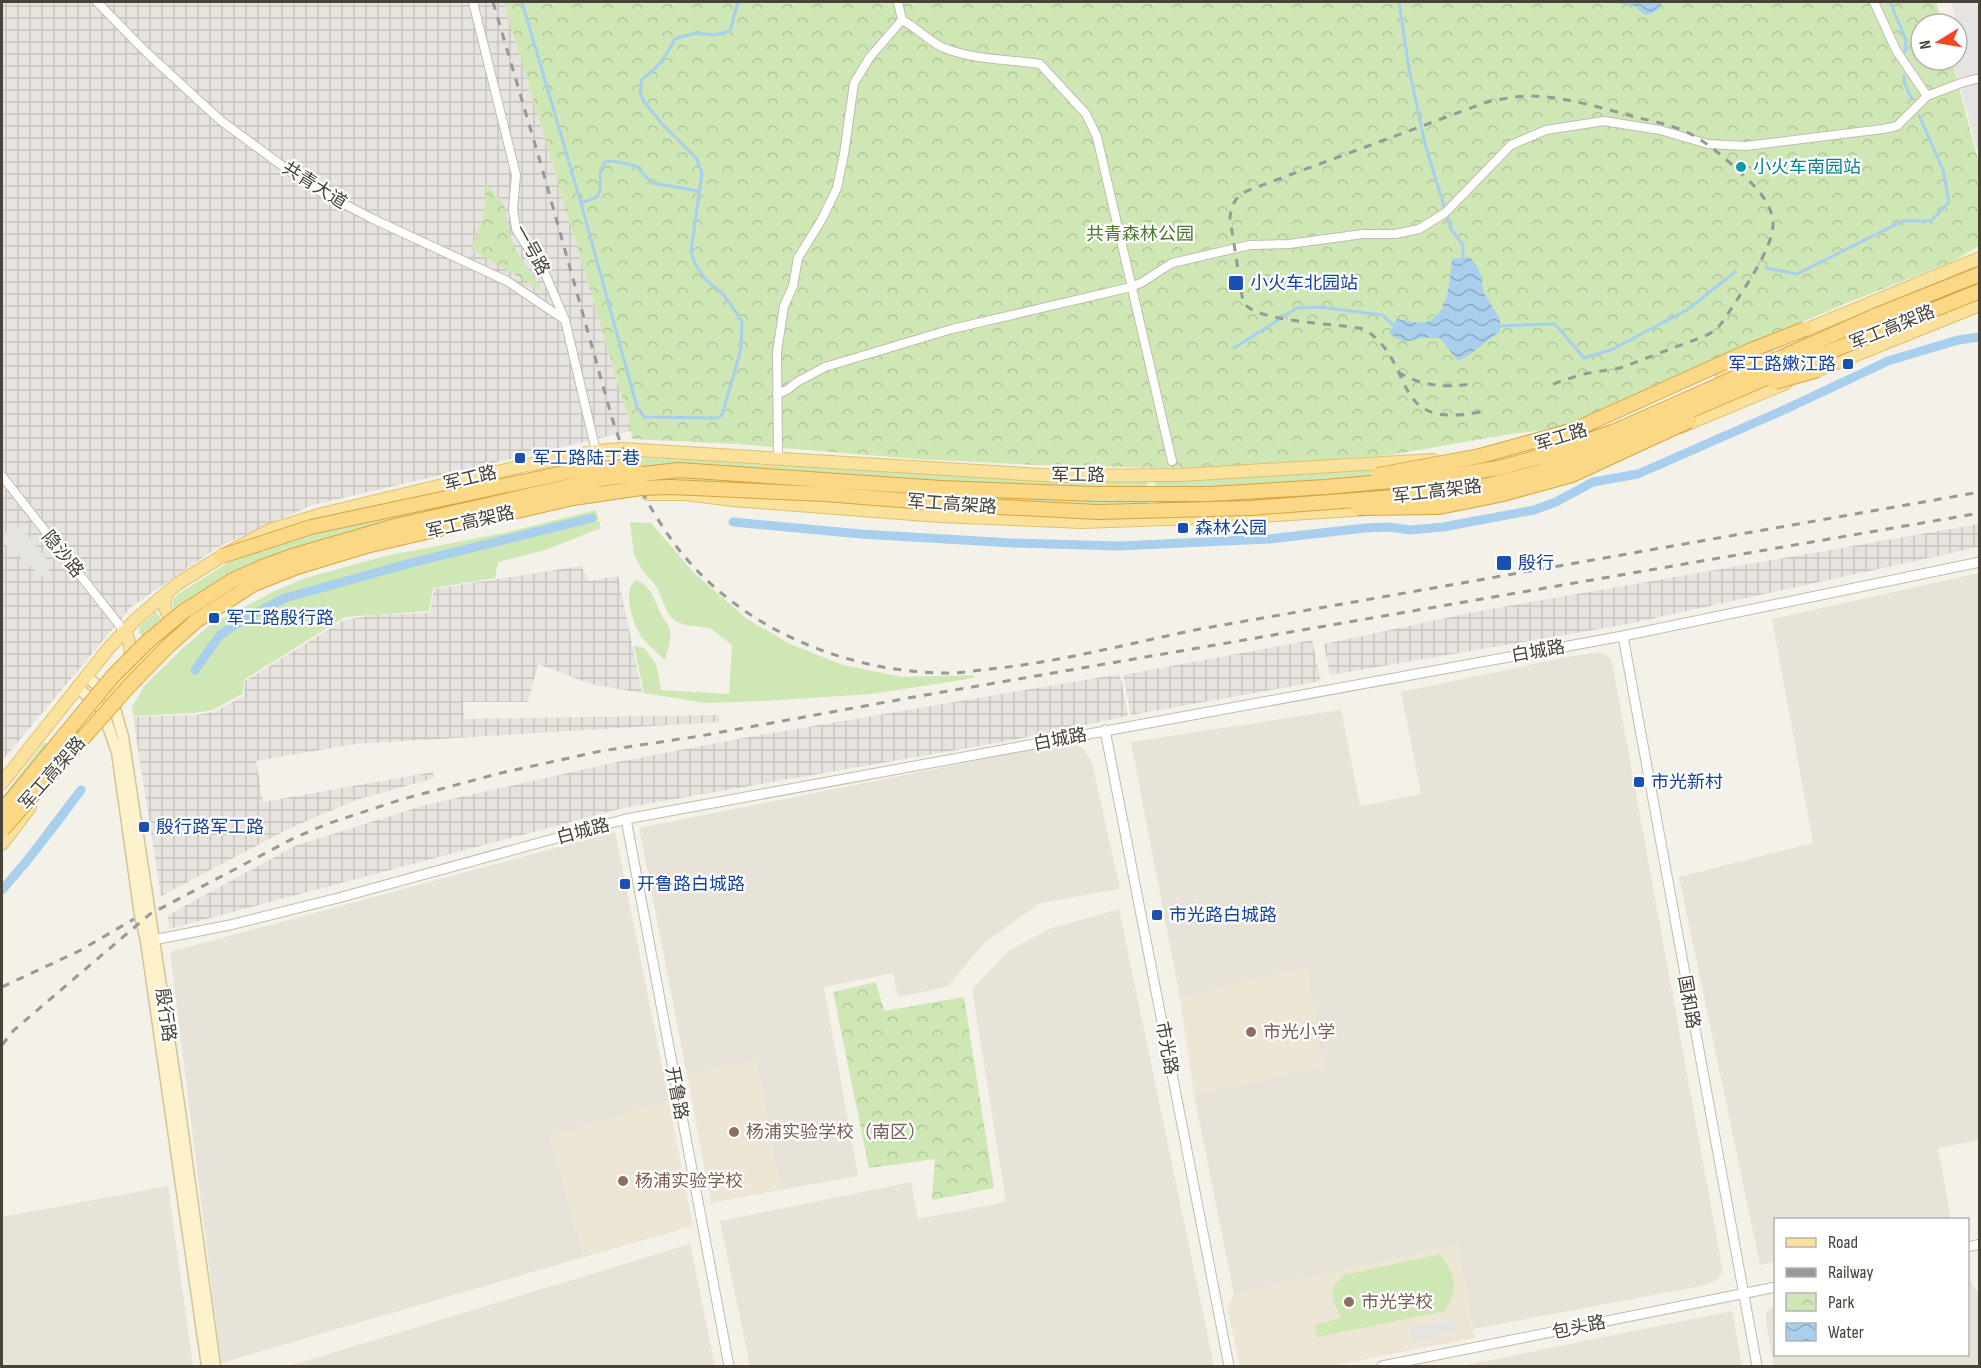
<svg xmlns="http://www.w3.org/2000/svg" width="1981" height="1368" viewBox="0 0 1981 1368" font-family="'Sofia Sans Condensed','Noto Sans SC',sans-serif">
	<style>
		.residential { fill: #e8e3d8 }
		.industrial { fill: url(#industrial-grid) }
		.education { fill: #ede6d4 }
		.green { fill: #cee7b4 }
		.park { fill: url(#park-crowns) }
		.parking { fill: #e6e4e1 }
		.water { fill: url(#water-waves) }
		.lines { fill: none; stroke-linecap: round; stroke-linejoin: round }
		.stream { stroke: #a8d0ee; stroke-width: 3 }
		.canal { stroke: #a8d0ee; stroke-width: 9 }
		.minor-casing { stroke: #c2bcaf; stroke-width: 10 }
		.tertiary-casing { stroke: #c2bcaf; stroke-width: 11 }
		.secondary-casing { stroke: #d2c59a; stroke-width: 13 }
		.primary-casing { stroke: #e0c06b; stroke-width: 14 }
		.minor { stroke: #fff; stroke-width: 8 }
		.tertiary { stroke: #fff; stroke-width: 9 }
		.secondary { stroke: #fdf2cb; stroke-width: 10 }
		.primary { stroke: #fbe29c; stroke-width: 12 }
		.rail { stroke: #989898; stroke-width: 3; stroke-dasharray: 8 8; stroke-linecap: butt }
		.trunk-bridge-casing { stroke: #d8a43f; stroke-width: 16; stroke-linecap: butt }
		.trunk-bridge { stroke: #fad886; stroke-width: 14 }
		.culture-dot { fill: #0f9aa8; stroke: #fff; stroke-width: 2 }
		.transit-dot { fill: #1a4fb4; stroke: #fff; stroke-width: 2 }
		.education-dot { fill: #8d6e63; stroke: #fff; stroke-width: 2 }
		.labels { text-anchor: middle; stroke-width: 4.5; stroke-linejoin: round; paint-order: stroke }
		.culture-label { font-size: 18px; fill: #0d838f; stroke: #fff; text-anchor: start }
		.street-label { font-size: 18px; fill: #484238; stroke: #fff }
		.park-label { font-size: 18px; fill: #47782c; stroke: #fff }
		.transit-label { font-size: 18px; fill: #164399; stroke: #fff; text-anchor: start }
		.education-label { font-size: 18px; fill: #785e54; stroke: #fff; text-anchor: start }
	</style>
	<defs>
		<pattern id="industrial-grid" width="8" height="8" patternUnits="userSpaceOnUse" patternTransform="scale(1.5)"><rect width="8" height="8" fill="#e7e3de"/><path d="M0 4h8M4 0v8" fill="none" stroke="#c8c4bf"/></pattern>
		<pattern id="park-crowns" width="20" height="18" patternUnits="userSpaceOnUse" patternTransform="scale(1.5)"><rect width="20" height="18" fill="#cee7b4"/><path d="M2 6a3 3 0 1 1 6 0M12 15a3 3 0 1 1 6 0" fill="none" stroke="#b2c79c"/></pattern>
		<pattern id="water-waves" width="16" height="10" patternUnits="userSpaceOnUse" patternTransform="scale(1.5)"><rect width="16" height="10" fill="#a8d0ee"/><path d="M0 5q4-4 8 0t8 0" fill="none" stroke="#8baac2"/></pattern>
	</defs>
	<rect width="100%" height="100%" fill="#f4f1e9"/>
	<!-- residential -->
	<path class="residential" d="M1979 573V1140L1938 1148 1951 1219 1776 1220 1775 1262 1760 1265 1679 877 1813 843 1772 619Z
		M1601 652 1611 659 1615 678 1723 1272 1715 1281 1701 1286 1473 1329 1457 1245 1234 1294 1194 1095 1323 1066 1307 968 1180 998 1131 742 1341 710 1360 806 1421 794 1401 692 1572 656Z
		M1070 742 1084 749 1092 763 1120 889 1040 903 984 943 947 987 898 997 893 973 824 987 858 1176 781 1190 756 1060 687 1075 639 828Z
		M615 832 669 1101 550 1136 584 1257 221 1363 170 952Z
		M1119 909 1214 1366H750L720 1221 911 1182 918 1219 1006 1202 972 989 1009 951 1049 929Z
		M168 1186 193 1366H2V1217Z
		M690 1244 715 1366H289Z
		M1968 1277 1979 1294V1366H1774L1767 1328 1766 1311 1775 1307 1776 1354H1968Z
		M1732 1311 1742 1366H1462Z"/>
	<!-- industrial -->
	<path class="industrial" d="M2 2H504L630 424 631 431 312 505 218 547 131 607 2 761Z
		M1979 524V547L1623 625 1330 675 1324 644 1474 612Z
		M581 566 589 581 618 576 642 693 590 684 538 664 528 702H463L464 719 719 715V722L355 744 256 761 263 802 433 772 434 778 356 800 288 829 161 896 133 717 195 715 214 712 244 696 245 681 344 620 374 615 430 613 434 589Z
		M1312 640 1321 681 1131 715 1123 675Z
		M1120 674 1128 716 1008 741 623 808 169 929 168 915 295 846 425 805 617 762 754 736Z"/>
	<!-- education -->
	<path class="education" d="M1307 967 1323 1066 1194 1095 1180 998Z
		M756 1060 781 1190 711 1203 687 1075Z
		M669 1101 693 1226 584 1257 549 1136Z
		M1458 1245 1474 1338 1331 1366H1240L1227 1309 1234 1294Z"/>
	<!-- green -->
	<path class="green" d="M635 457 1054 482 1147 481 1149 508 648 484Z
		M572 463 581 468 586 480 297 556 175 610 173 606V598L180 593 229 562 281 535 339 517Z
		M1424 466 1426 491 1157 509 1155 481Z
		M596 510 601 528 548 549 498 562 495 578 433 588 429 611 345 617 245 679 242 694 213 710 194 713 133 716 132 707 145 685 184 647 210 625 274 591 306 578 385 556 504 533Z
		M630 522 651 523 694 573 747 619 790 644 843 665 902 677 973 675 974 678 872 694 764 701 705 703 644 693 634 646 644 648 656 664 661 690 729 694 732 645 710 628 685 625 677 622 668 614 657 587 642 570 634 554Z
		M636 580C652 585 656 605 663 618 666 623 670 626 670 631 672 640 667 651 665 660 656 652 645 643 639 633 632 620 622 590 636 580Z
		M156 612 168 627 144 640 139 632 140 626Z
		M44 743H51L58 752V757L2 830V798Z
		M1440 1254C1456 1275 1459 1289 1445 1311L1317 1337 1314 1325 1342 1318C1337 1310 1329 1296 1334 1286 1336 1282 1341 1278 1344 1275Z"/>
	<!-- park -->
	<path class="park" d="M504 2H1936L1942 24H1921V60H1952L1979 164V246L1952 262 1844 304 1686 372 1574 426 1505 435 1390 455 1255 466 1165 468 1036 465 916 459 736 444 632 439 630 424Z
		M486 184 504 204 509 232 515 249 544 292 471 249C483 225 486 210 486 184Z
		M876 982 884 1011 964 997 994 1188 932 1200 935 1159 869 1168 833 992Z"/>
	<!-- parking -->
	<path class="parking" d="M1951 2H1979V157L1953 60H1957V34L1959 33Z
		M20 526 52 566 43 577 2 542V535Z
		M1454 1319 1457 1332 1413 1341 1410 1328Z"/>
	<!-- water -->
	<path class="water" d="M1616 2H1662C1660 11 1653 14 1645 15L1634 6 1616 3Z
		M1470 257 1478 268 1482 279 1483 292 1500 319V332C1485 341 1474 354 1458 361L1440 338H1423L1404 342 1389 334 1397 319C1406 320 1418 324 1426 322 1449 317 1450 277 1452 259Z"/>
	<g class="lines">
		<!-- stream -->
		<path class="stream" d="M522 2 581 203
			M1399 2 1409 69 1425 144 1451 229 1463 245V262
			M1890 2 1906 40 1905 52
			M1904 76V82L1912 99
			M699 191 652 183 636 166 613 161 605 162C595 176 605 184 597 197L581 203 637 407 644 417 717 418 722 415 741 349 742 321 724 295 706 280 695 264 691 251 702 174 697 159 663 125 644 102 640 92 642 79C658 68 666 56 675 39L695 33 715 35 730 31 738 2
			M1766 268 1797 274 1903 221H1931L1949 202 1943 170 1919 115
			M1498 326 1555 324 1584 358 1613 349 1687 310 1735 272
			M1234 348 1297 308 1320 307 1382 315 1396 327"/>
		<!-- canal -->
		<path class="canal" d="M733 522 861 534 1012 543 1119 546 1269 539 1365 528 1389 527 1410 530 1443 527 1534 510 1556 502 1593 482 1638 474 1786 409 1888 361 1958 340 1980 337
			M195 670 220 635 243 620 285 598 411 563 592 518
			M2 890C30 858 56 825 81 790L23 866"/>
		<defs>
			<path id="minor" d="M97 2 145 51 220 120 311 187 373 219 507 281 565 320
				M473 2 516 175 513 209 516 229 546 276 565 320 596 451 598 472
				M898 2 902 20C916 27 931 43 944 48 974 60 1008 59 1040 64L1086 114 1097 137 1172 461
				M1874 2 1896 50 1927 96
				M777 394 787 390 797 382 825 367 952 329 1127 288 1141 283 1172 263 1250 245 1289 244 1363 234H1395L1419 229 1445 213 1511 145 1546 130 1604 121 1660 130 1708 144 1746 146 1883 129 1897 126 1927 96 1961 83 1980 78
				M778 459 777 352 784 306 793 286 798 258 822 219 837 188 844 154 854 83 870 57 902 20
				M2 476 124 631"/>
			<path id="tertiary" d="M1623 636 1757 1366
				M1105 730 1229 1366
				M626 819 729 1366
				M148 941 230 925 338 898 626 819 1623 636 1980 562
				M1968 1247 1980 1244
				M1382 1366 1776 1287"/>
			<path id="secondary" d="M86 676 112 698 123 737 179 1104 215 1366
				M77 687 102 709 117 752 140 915 146 941 207 1366"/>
			<path id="primary" d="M1798 333 1980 258
				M1720 371 1766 350
				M1811 373 1980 305
				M1680 427 1786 383
				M648 494H686L732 500 939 516 1082 522 1276 515 1367 509
				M166 594C162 607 167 619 181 624
				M138 668 162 640 186 623
				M112 698C125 676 140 656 124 631
				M2 783 108 649 135 620 177 584 222 556 270 530 322 514 522 466 596 451 622 449 1057 476 1181 475 1433 460
				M2 844 30 807"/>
		</defs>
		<!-- minor casing -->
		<use href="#minor" class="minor-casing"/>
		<!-- tertiary casing -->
		<use href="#tertiary" class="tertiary-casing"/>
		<!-- secondary casing -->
		<use href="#secondary" class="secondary-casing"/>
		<!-- primary casing -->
		<use href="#primary" class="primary-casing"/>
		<!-- minor -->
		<use href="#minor" class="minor"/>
		<!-- tertiary -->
		<use href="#tertiary" class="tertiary"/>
		<!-- secondary -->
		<use href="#secondary" class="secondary"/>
		<!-- primary -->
		<use href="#primary" class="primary"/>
		<!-- rail -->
		<path class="rail" d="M493 2 542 168 612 418C627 466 649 511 680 551 744 631 849 673 949 673 963 673 977 670 990 669 1061 662 1130 643 1200 629L1980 492
			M1398 372C1421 386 1444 388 1470 384
			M1480 412C1386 430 1419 364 1364 329 1338 323 1256 323 1243 302L1230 218C1231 204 1236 196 1249 190L1487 102C1501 99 1517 96 1532 96 1565 97 1603 108 1635 117 1656 122 1678 126 1696 137 1713 147 1728 161 1742 174 1756 187 1772 203 1773 223 1774 249 1738 297 1724 320L1716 330 1705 336 1620 368 1583 374 1553 384
			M2 987 79 951 134 919
			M2 1045 14 1030 150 914 294 838 327 824 403 799 501 773 601 751 700 736 914 697 1980 513"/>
		<defs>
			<path id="trunk-bridge" d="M1775 382 1818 370
				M1378 475 1480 456 1574 430 1749 351 1805 329
				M1358 508 1439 507 1499 495 1572 475 1689 421
				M222 556 311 527 573 471 635 466
				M2 811 113 676 147 642 183 612 233 580 262 567 292 556 395 526 606 478 679 470 941 488 1096 494H1210L1326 487 1456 475 1498 468 1543 456 1615 431 1877 315 1980 274
				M2 830 129 686 168 646 196 621 254 584 297 567 366 546 573 498 641 488 671 487 825 494 962 505 1098 512 1250 508 1435 494 1489 485 1539 472 1594 452 1794 366 1980 291"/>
		</defs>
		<!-- trunk-bridge casing -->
		<use href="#trunk-bridge" class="trunk-bridge-casing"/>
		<!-- trunk-bridge -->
		<use href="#trunk-bridge" class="trunk-bridge"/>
	</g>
	<!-- markers -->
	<circle class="culture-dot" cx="1741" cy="167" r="6"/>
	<g class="transit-dot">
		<rect x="1228" y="275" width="16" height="16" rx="3"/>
		<rect x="1842" y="358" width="12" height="12" rx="3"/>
		<rect x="514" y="452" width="12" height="12" rx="3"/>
		<rect x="1177" y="522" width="12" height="12" rx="3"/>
		<rect x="1496" y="555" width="16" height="16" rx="3"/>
		<rect x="208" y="612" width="12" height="12" rx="3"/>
		<rect x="1633" y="776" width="12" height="12" rx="3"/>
		<rect x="138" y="821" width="12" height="12" rx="3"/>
		<rect x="619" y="878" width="12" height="12" rx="3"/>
		<rect x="1151" y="909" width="12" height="12" rx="3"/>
	</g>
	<g class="education-dot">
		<circle cx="1251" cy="1032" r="6"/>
		<circle cx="734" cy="1132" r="6"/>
		<circle cx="623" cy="1181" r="6"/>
		<circle cx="1349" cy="1302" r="6"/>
	</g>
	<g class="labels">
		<!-- culture labels -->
		<g class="culture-label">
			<text x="1753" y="173">小火车南园站</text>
		</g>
		<!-- street labels -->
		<g class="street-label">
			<text transform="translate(315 185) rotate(32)" y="6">共青大道</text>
			<text transform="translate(532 250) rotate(61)" y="6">一号路</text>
			<text transform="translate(1892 327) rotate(-22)" y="6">军工高架路</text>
			<text transform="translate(1561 437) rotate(-17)" y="6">军工路</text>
			<text x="1078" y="481">军工路</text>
			<text transform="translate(470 478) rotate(-14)" y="6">军工路</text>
			<text transform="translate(1437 491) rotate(-7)" y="6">军工高架路</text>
			<text transform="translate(952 504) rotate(4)" y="6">军工高架路</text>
			<text transform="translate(470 522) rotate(-13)" y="6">军工高架路</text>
			<text transform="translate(63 554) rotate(51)" y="6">隐沙路</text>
			<text transform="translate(1538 651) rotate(-10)" y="6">白城路</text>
			<text transform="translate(1060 739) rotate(-11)" y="6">白城路</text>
			<text transform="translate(52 773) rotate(-49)" y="6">军工高架路</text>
			<text transform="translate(583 831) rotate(-15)" y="6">白城路</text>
			<text transform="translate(1689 1002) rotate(80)" y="6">国和路</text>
			<text transform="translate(166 1015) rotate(82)" y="6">殷行路</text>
			<text transform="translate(1167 1048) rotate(79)" y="6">市光路</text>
			<text transform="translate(677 1093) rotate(79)" y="6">开鲁路</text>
			<text transform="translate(1579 1327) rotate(-12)" y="6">包头路</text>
		</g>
		<!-- park labels -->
		<g class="park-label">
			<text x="1140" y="240">共青森林公园</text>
		</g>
		<!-- transit labels -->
		<g class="transit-label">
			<text x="1250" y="289">小火车北园站</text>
			<text x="1836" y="370" text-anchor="end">军工路嫩江路</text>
			<text x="532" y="464">军工路陆丁巷</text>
			<text x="1195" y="534">森林公园</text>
			<text x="1518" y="569">殷行</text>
			<text x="226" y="624">军工路殷行路</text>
			<text x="1651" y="788">市光新村</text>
			<text x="156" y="833">殷行路军工路</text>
			<text x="637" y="890">开鲁路白城路</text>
			<text x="1169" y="921">市光路白城路</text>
		</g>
		<!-- education labels -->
		<g class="education-label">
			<text x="1263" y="1038">市光小学</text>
			<text x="746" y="1138">杨浦实验学校（南区）</text>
			<text x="635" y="1187">杨浦实验学校</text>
			<text x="1361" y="1308">市光学校</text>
		</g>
	</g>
	<!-- border -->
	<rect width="1981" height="1368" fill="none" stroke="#484238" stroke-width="6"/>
	<!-- legend -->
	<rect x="1774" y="1218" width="195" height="138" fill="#ffffff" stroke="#b6b3af" stroke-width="1.5"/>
	<rect x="1786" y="1238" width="30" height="9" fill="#fbe29c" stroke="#b6b3af" stroke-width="1.5"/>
	<text x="1828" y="1248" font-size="18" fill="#484238">Road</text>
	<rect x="1786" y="1268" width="30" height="9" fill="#989898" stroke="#b6b3af" stroke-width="1.5"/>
	<text x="1828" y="1278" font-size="18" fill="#484238">Railway</text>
	<rect x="1786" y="1293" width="30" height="18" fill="url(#park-crowns)" stroke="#b6b3af" stroke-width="1.5"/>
	<text x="1828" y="1308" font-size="18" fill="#484238">Park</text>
	<rect x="1786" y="1323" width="30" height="18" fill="url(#water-waves)" stroke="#b6b3af" stroke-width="1.5"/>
	<text x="1828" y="1338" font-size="18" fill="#484238">Water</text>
	<!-- north arrow -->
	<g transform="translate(1939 42) rotate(259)"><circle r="28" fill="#ffffff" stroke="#b6b3af" stroke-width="1.5"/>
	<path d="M0-4.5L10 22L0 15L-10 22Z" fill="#f24722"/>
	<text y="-9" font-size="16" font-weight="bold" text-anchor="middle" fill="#484238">N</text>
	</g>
</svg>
